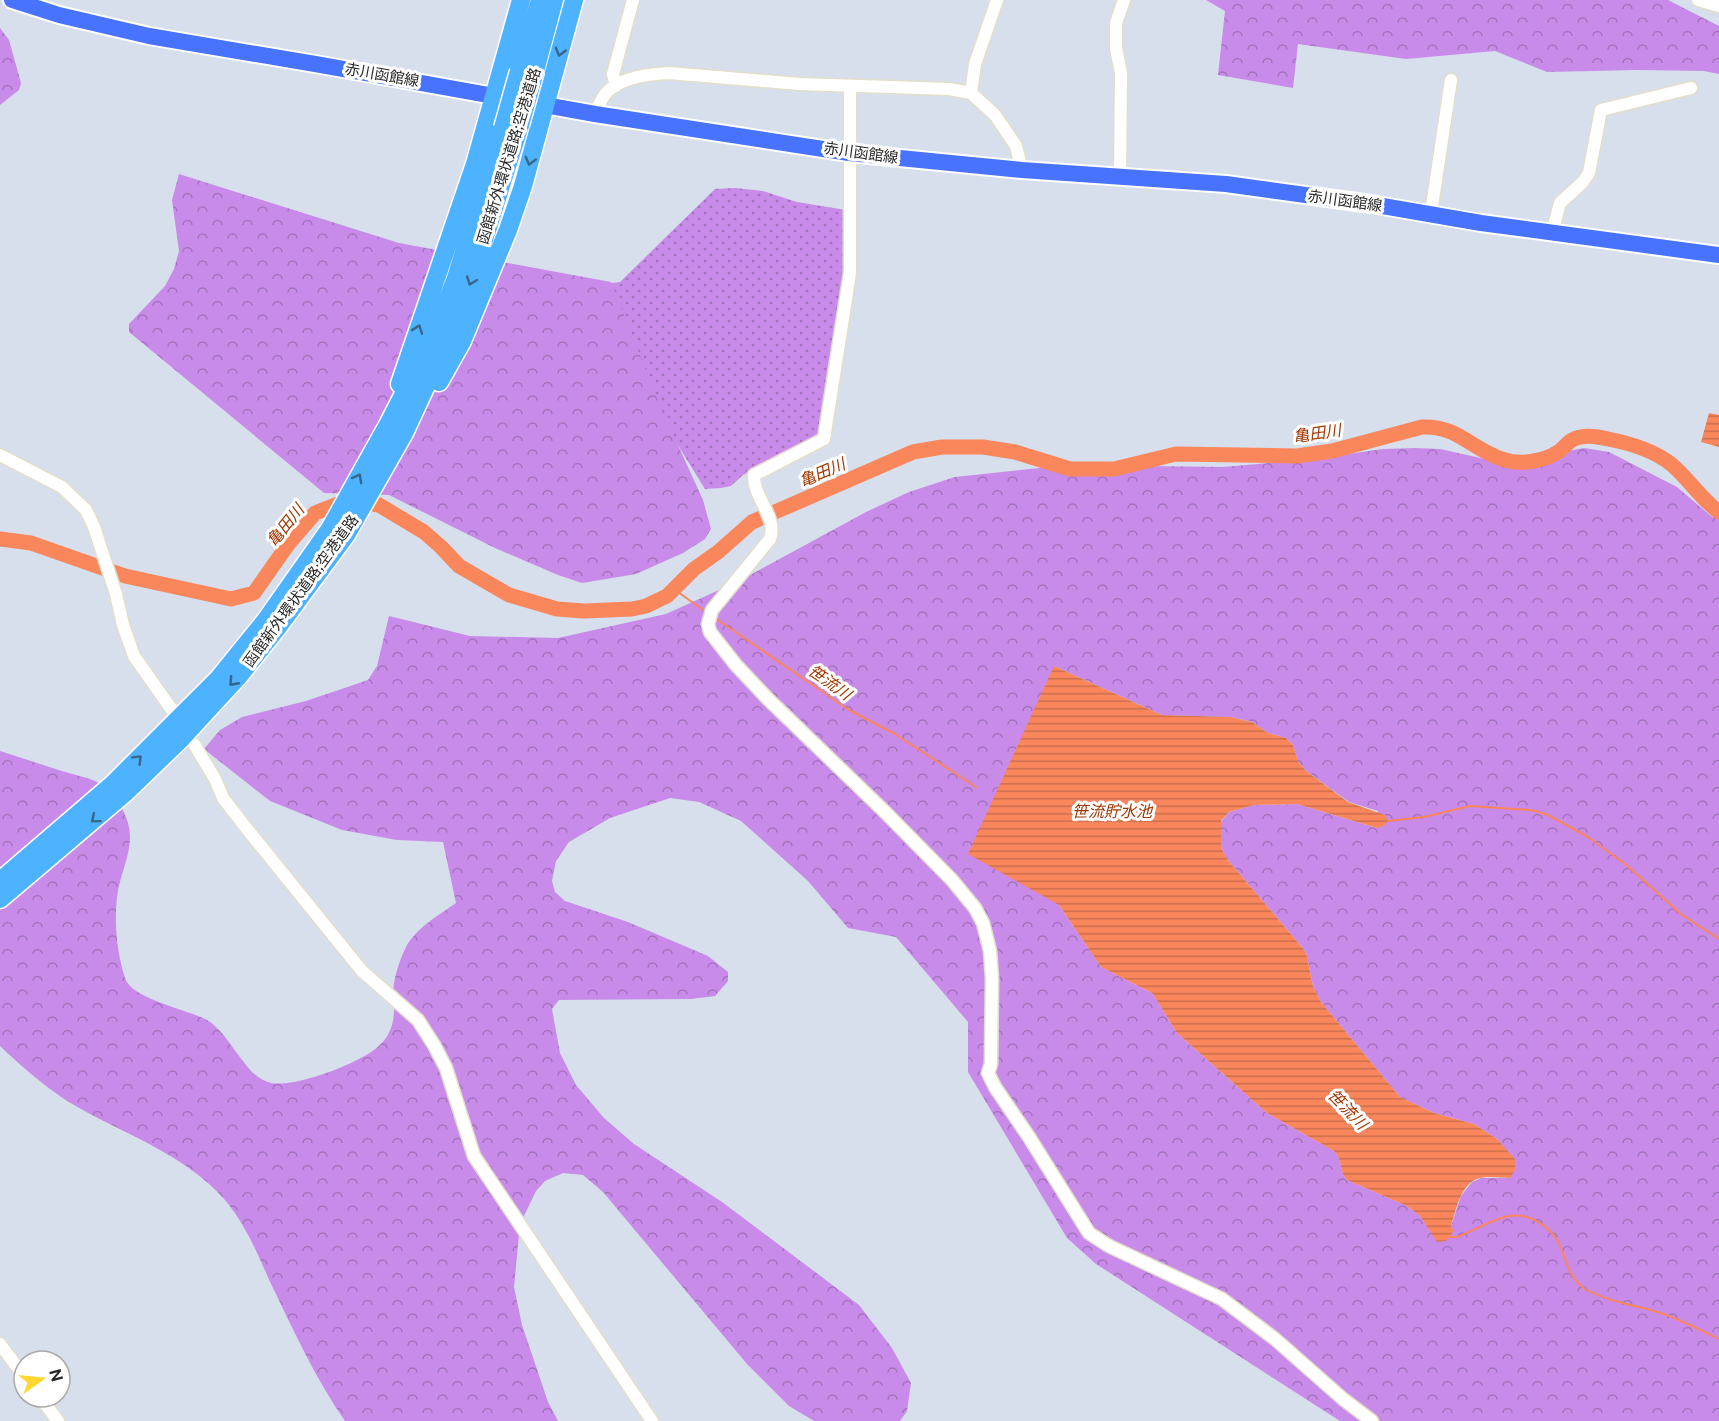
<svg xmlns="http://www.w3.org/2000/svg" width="1719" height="1421" viewBox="0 0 1719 1421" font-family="'Public Sans','Noto Sans JP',sans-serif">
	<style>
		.grass { fill: url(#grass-dots) }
		.forest { fill: url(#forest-crowns); fill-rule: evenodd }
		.water { fill: url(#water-rules) }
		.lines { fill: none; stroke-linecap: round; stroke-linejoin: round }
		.stream { stroke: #fa865c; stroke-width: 2 }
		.river { stroke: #fa865c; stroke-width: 15 }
		.minor-casing { stroke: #e2decb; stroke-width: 15 }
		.major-casing { stroke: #fff; stroke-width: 20 }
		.highway-casing { stroke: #fff; stroke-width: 21 }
		.minor { stroke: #fff; stroke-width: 12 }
		.major { stroke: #4873fe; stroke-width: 16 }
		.highway { stroke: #4db2ff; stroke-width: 18 }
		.highway-bridge-casing { stroke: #fff; stroke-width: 21; stroke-linecap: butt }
		.highway-bridge { stroke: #4db2ff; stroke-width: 18 }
		.oneway { stroke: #386688 }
		.labels { text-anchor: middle; stroke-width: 6; stroke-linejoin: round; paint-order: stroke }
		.street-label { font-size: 15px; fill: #272727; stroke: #fff }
		.water-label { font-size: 16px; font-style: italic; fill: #a13700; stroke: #fff }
	</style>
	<defs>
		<pattern id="grass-dots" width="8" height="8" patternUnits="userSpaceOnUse" patternTransform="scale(1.5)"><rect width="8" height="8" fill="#c98be9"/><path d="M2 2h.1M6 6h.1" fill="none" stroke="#a372bd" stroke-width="1.8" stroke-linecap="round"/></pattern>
		<pattern id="forest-crowns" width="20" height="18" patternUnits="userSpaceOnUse" patternTransform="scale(1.5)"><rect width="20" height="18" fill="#c98be9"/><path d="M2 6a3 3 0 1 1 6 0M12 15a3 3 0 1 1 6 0" fill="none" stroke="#a372bd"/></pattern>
		<pattern id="water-rules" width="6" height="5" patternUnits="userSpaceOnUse" patternTransform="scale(1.5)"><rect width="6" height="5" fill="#fa865c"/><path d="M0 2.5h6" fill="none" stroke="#ca6e4c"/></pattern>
	</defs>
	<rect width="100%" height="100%" fill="#d6dfeb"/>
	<!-- grass -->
	<path class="grass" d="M735 188 763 191 797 202 846 210 845 270 820 437 743 475 731 486 721 488 705 489 580 287 620 282 715 189Z"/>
	<!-- forest -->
	<path class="forest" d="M1206 0H1668L1719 26V74L1704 71 1637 70 1547 72 1495 51 1406 59 1298 44 1293 88 1218 75 1225 11Z
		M0 28 9 40 21 83 19 90 0 105Z
		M179 174 399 243 611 282 661 408 703 500 711 529 705 539 683 553 636 574 582 583 558 575 495 548 389 495 324 493 129 332V324L165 286 174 269 179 251 172 200Z
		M1415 448 1440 449 1494 461 1518 460 1584 448 1609 452 1677 487 1711 516 1719 519V1421H1340L1096 1264 1067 1238 968 1072V1022L896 937 848 928 808 881 741 821 699 802 670 798 610 818 569 842 556 861 552 881 555 892 565 901 628 922 708 956 728 972V981L715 996 691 999 559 1000 552 1009 560 1053 576 1085 604 1118 634 1144 722 1202 859 1305 892 1348 911 1383 907 1411 900 1421H814L789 1406 747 1364 603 1192 583 1175 563 1173 545 1181 536 1191 520 1224 514 1287 522 1325 548 1402 558 1421H345C315 1378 294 1331 271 1284 258 1255 246 1225 225 1200 183 1152 120 1133 67 1101 43 1085 21 1066 0 1046V751C22 758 43 765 65 772 75 775 86 777 95 781 105 786 112 793 118 802 143 840 122 860 117 897 114 924 117 953 125 978 131 999 189 1010 207 1020 231 1034 245 1078 271 1083 292 1087 338 1070 357 1060 379 1049 392 1038 394 1013 395 1007 393 1001 393 995 393 980 399 961 406 947 416 928 439 915 456 903L443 842 397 840 342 830 270 801 204 749 220 730 242 717 306 701 368 680 377 666 389 616 470 636 558 638 666 614 739 581 866 512 909 492 955 477 1068 465 1223 467 1306 460 1383 449ZM1054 666 1162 715 1230 717 1252 722 1268 733 1286 738 1293 745 1298 761 1305 770 1349 802 1378 811 1377 828 1297 804 1254 805 1229 812 1221 822V847L1227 859 1306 952 1313 986 1321 1002 1400 1097 1434 1113 1474 1124 1497 1139 1514 1159 1510 1178H1481L1472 1182 1461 1196 1451 1226 1438 1242 1420 1216 1407 1206 1347 1180C1338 1169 1344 1162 1334 1151L1267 1113 1177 1033 1152 993 1101 967 1059 905Z"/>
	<!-- water -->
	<path class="water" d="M1709 413 1719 415V447L1701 442Z
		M1054 666 1162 715 1230 717 1252 722 1268 733 1286 738 1293 745 1298 761 1305 770 1348 802 1385 815 1388 821 1384 826 1377 828 1297 804 1254 805 1229 812 1221 821V847L1227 859 1306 952 1313 986 1321 1002 1400 1097 1434 1113 1474 1124 1497 1139 1515 1159V1170L1510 1178C1501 1178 1489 1176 1480 1178 1461 1182 1456 1210 1451 1226L1454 1231 1446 1241 1437 1242 1420 1216 1407 1206 1347 1180C1338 1169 1344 1162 1334 1151L1267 1113 1177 1033 1152 993 1101 967 1059 905 968 854Z"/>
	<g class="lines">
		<!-- stream -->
		<path class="stream" d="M674 589 707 613
			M715 618 849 710 895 734 976 787
			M1388 821 1424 817 1470 806 1531 810 1548 815 1588 837 1625 864 1682 915 1719 939
			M1450 1237H1457C1472 1231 1488 1222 1504 1217 1529 1210 1554 1228 1562 1250 1567 1265 1571 1280 1585 1289 1603 1299 1626 1304 1647 1309 1672 1315 1696 1328 1719 1339"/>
		<!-- river -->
		<path class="river" d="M0 539 31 543 125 576 231 599 254 593 289 543 315 513 338 504 360 502 379 505 424 532 441 547 459 566 509 595 557 609 584 611 632 609 646 606 667 596 694 569 718 552 752 522 913 452 942 447H983L1015 452 1070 469H1114L1176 454 1297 456 1332 451 1422 427C1458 425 1473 451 1505 460 1521 465 1544 461 1558 452 1563 449 1567 443 1572 440 1583 434 1596 436 1608 439 1629 443 1653 450 1671 464 1688 478 1701 499 1719 512"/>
		<defs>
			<path id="minor" d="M1698 0 1719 6
				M616 86 613 74 633 0
				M850 86V273L824 439 754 475C753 498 778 517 770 539L712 610 708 624 710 632 736 665 768 699 884 811 952 880 975 908 983 923 990 951 992 978 991 1064 988 1073 995 1087 1029 1137 1089 1233 1109 1246 1222 1299 1275 1339 1343 1399 1372 1421
				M971 93 975 64 997 0
				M595 114C598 107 601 99 606 93 620 77 649 74 669 73L800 84 949 89 971 93 995 115 1016 146 1022 170
				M1120 176 1121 73 1116 48V23L1124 0
				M1431 213 1451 80
				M1552 233 1560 203 1583 182 1589 173 1601 110 1691 88
				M0 455 62 487 86 510 94 527 116 594 123 625 134 656 172 710
				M194 744 215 779 223 798 247 829 362 971 418 1020 434 1045 446 1068 474 1156 652 1421
				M0 1344 24 1376
				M40 1397 58 1421"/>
			<path id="major" d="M12 0 59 15 149 36 321 65 595 114 849 153 1022 170 1226 184 1371 204 1481 223 1719 255"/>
			<path id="highway" d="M519 71 540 0
				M535 71 554 0
				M439 382 462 341 508 230 523 186 574 0
				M400 384 475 164 521 0
				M0 881 113 784 219 678 266 620 330 529 388 425 435 333 456 278 503 128
				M0 899 125 793 181 739 239 676 278 627 346 535 404 433 454 325 472 278 520 125"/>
		</defs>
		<!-- minor casing -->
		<use href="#minor" class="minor-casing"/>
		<!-- major casing -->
		<use href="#major" class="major-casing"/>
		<!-- highway casing -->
		<use href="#highway" class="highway-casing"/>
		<!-- minor -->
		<use href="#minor" class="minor"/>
		<!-- major -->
		<use href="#major" class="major"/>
		<!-- highway -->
		<use href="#highway" class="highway"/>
		<defs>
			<path id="highway-bridge" d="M520 125 535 71
				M503 128 519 71"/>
		</defs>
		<!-- highway-bridge casing -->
		<use href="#highway-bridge" class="highway-bridge-casing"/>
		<!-- highway-bridge -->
		<use href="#highway-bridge" class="highway-bridge"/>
	</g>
	<!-- one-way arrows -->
	<defs><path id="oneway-chevron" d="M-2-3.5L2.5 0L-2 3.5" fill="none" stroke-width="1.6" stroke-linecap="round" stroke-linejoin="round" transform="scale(1.5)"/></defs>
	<g class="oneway">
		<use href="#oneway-chevron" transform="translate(560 52) rotate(106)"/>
		<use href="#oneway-chevron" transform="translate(530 161) rotate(105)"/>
		<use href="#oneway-chevron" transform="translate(471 281) rotate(110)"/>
		<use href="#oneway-chevron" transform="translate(418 329) rotate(-71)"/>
		<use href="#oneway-chevron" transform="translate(358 478) rotate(-61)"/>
		<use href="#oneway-chevron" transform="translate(233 682) rotate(132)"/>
		<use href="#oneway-chevron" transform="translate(138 759) rotate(-45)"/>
		<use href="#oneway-chevron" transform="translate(95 819) rotate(140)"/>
	</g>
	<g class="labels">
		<!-- street labels -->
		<g class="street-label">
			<text transform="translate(382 75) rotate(10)" y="5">赤川函館線</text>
			<text transform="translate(861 153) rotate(8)" y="5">赤川函館線</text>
			<text transform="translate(509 156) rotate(-73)" y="5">函館新外環状道路;空港道路</text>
			<text transform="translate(1345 201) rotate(8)" y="5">赤川函館線</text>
			<text transform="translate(301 591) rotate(-54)" y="5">函館新外環状道路;空港道路</text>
		</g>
		<!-- water labels -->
		<g class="water-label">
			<text transform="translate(1317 433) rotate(-8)" y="6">亀田川</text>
			<text transform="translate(822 472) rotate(-23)" y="6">亀田川</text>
			<text transform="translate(285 525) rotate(-51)" y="6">亀田川</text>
			<text transform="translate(830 682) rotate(35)" y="6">笹流川</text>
			<text x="1112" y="817">笹流貯水池</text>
			<text transform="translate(1348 1109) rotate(46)" y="6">笹流川</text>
		</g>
	</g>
	<!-- north arrow -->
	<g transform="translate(42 1379) rotate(75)"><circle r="28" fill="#ffffff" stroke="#a9a9a9" stroke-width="1.5"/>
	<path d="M0-4.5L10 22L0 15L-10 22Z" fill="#ffd82f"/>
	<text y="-9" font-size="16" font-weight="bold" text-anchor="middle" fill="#272727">N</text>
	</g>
</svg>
